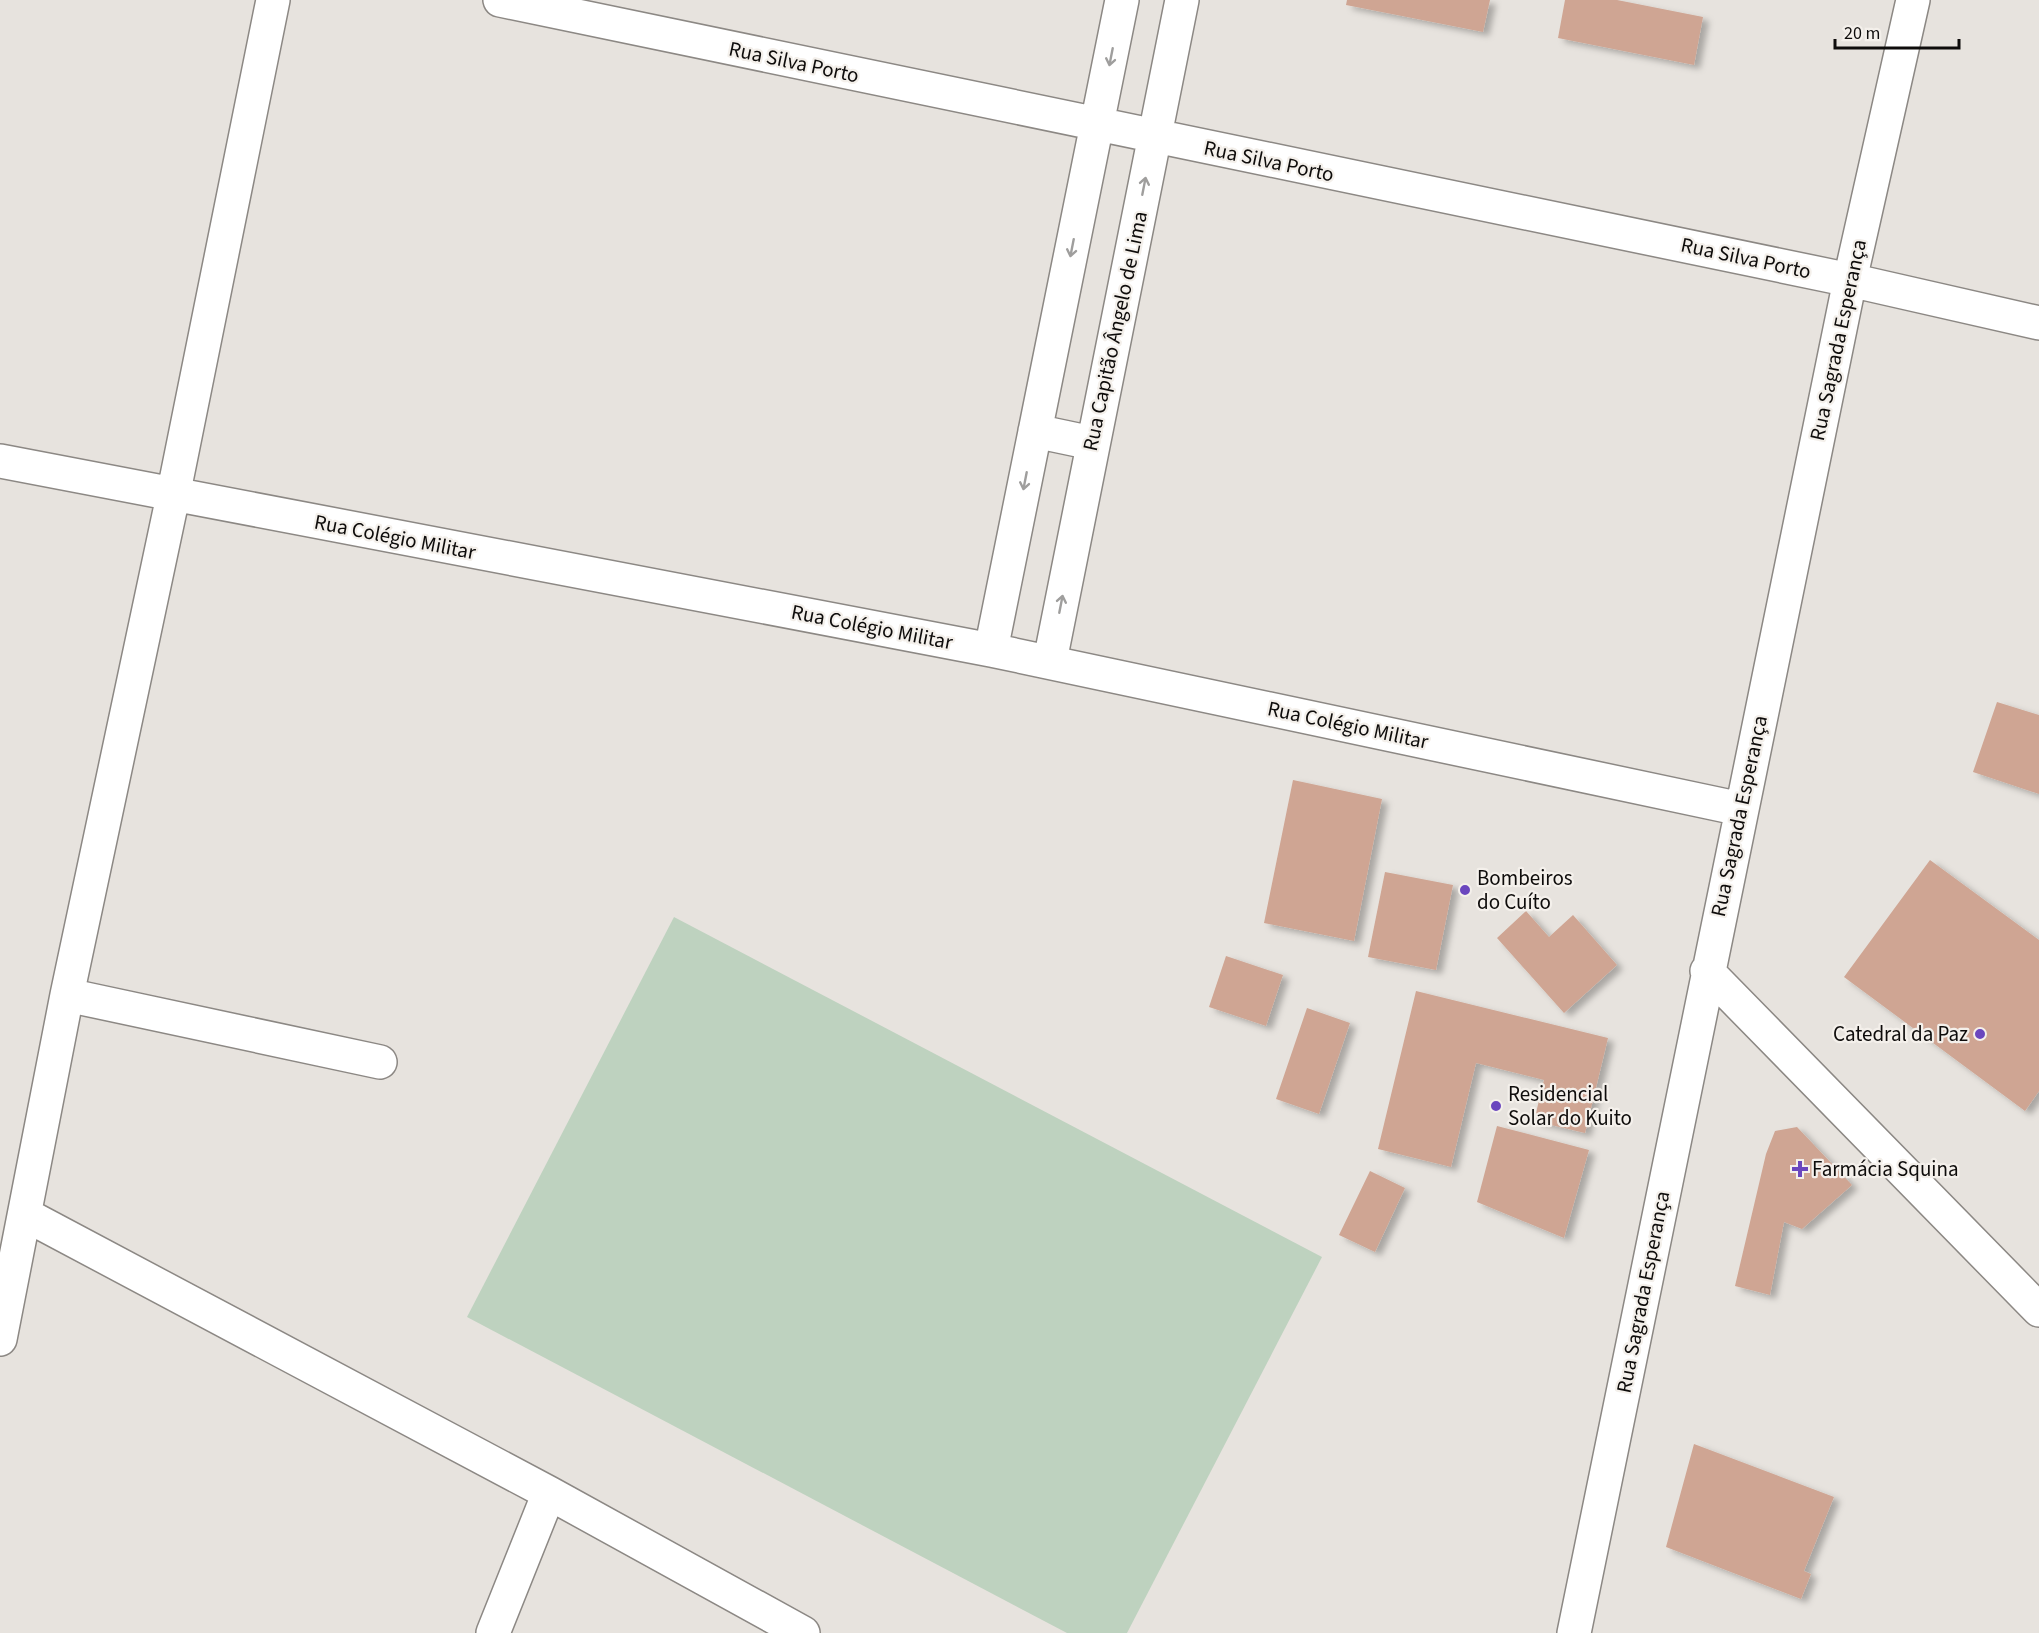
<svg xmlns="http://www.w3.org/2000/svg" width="2039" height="1633" viewBox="0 0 2039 1633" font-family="'Source Sans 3',sans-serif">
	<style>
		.green { fill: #bed2bf }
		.building { fill: #cfa593; filter: url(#shadow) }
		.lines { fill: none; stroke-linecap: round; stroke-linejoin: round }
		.street-casing { stroke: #8c8884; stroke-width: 36 }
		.street { stroke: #fff; stroke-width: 33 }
		.oneway { stroke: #9f9e9d }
		.poi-dot { fill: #6a46be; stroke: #f4f0eb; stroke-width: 2 }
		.labels { text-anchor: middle; stroke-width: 4.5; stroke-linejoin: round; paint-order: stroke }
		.street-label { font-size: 21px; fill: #0e0c0b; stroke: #f4f0eb }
		.poi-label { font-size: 21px; fill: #0e0c0b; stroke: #f4f0eb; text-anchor: start }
	</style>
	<defs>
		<filter id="shadow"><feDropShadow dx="6" dy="4" stdDeviation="3" flood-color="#0004"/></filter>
	</defs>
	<rect width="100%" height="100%" fill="#e7e3de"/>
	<!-- green -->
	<path class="green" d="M674 917 1322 1257 1127 1633H1067L467 1317Z"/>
	<!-- building -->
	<path class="building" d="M1347 0H1490L1483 32 1346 5Z
		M1565 0H1617L1703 17 1694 65 1558 38Z
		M1997 702 2039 715V794L1973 772Z
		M1293 780 1382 799 1354 941 1264 923Z
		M1930 860 2039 940V1091L2025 1111 1844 977Z
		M1385 872 1453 885 1436 970 1368 957Z
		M1526 911 1549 937 1573 915 1617 965 1564 1013 1497 938Z
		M1226 956 1283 975 1266 1026 1209 1007Z
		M1416 991 1608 1038 1585 1133 1534 1121 1544 1080 1476 1063 1451 1167 1378 1149Z
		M1307 1008 1350 1023 1319 1114 1276 1099Z
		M1497 1126 1589 1150 1564 1238 1477 1202Z
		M1797 1127 1852 1185 1802 1229 1784 1222 1770 1295 1735 1286 1766 1154 1775 1131Z
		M1370 1171 1405 1188 1375 1252 1339 1235Z
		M1694 1444 1834 1497 1804 1571 1811 1574 1801 1599 1666 1547Z"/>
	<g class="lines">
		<defs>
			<path id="street" d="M500 0 1850 280 2039 323
				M1035 431 1092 443
				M0 461 991 650 1741 809
				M991 650 1122 0
				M1050 661 1182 0
				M1707 971 2039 1310
				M67 995 380 1062
				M26 1215 549 1493 803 1633
				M0 1339 67 995 173 496 273 0
				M493 1633 549 1493
				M1574 1633 1850 280 1913 0"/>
		</defs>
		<!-- street casing -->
		<use href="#street" class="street-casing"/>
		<!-- street -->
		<use href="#street" class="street"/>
	</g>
	<!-- one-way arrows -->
	<defs><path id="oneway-shaft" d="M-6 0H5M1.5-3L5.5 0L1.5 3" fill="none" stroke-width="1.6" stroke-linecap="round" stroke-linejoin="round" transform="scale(1.5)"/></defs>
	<g class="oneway">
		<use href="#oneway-shaft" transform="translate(1111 57) rotate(101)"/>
		<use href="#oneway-shaft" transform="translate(1144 186) rotate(-79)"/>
		<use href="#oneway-shaft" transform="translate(1072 248) rotate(101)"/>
		<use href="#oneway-shaft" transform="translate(1025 481) rotate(101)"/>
		<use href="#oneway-shaft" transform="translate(1061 604) rotate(-79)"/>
	</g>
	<!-- markers -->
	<g class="poi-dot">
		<circle cx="1465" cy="890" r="6"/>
		<circle cx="1980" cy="1034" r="6"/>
		<circle cx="1496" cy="1106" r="6"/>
		<path d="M1797 1160h6v6h6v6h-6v6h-6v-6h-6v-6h6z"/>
	</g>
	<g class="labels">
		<!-- street labels -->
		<g class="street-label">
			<text transform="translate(794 62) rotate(12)" y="7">Rua Silva Porto</text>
			<text transform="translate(1269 161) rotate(12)" y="7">Rua Silva Porto</text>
			<text transform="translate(1746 258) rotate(12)" y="7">Rua Silva Porto</text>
			<text transform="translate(1115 331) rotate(-78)" y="7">Rua Capitão Ângelo de Lima</text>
			<text transform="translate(1838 340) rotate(-78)" y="7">Rua Sagrada Esperança</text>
			<text transform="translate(395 537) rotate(11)" y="7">Rua Colégio Militar</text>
			<text transform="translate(872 627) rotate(11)" y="7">Rua Colégio Militar</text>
			<text transform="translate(1348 725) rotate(12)" y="7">Rua Colégio Militar</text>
			<text transform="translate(1739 816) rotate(-78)" y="7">Rua Sagrada Esperança</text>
			<text transform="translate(1643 1292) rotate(-79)" y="7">Rua Sagrada Esperança</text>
		</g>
		<!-- poi labels -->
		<g class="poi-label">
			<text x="1477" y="885">Bombeiros<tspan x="1477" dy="24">do Cuíto</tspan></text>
			<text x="1968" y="1041" text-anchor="end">Catedral da Paz</text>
			<text x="1508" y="1101">Residencial<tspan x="1508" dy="24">Solar do Kuito</tspan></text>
			<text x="1812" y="1176">Farmácia Squina</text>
		</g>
	</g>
	<!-- scale -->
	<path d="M1835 39v9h124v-9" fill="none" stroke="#0e0c0b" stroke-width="3"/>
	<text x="1844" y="39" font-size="18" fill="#0e0c0b" stroke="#f4f0eb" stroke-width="4.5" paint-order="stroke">20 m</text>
</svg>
